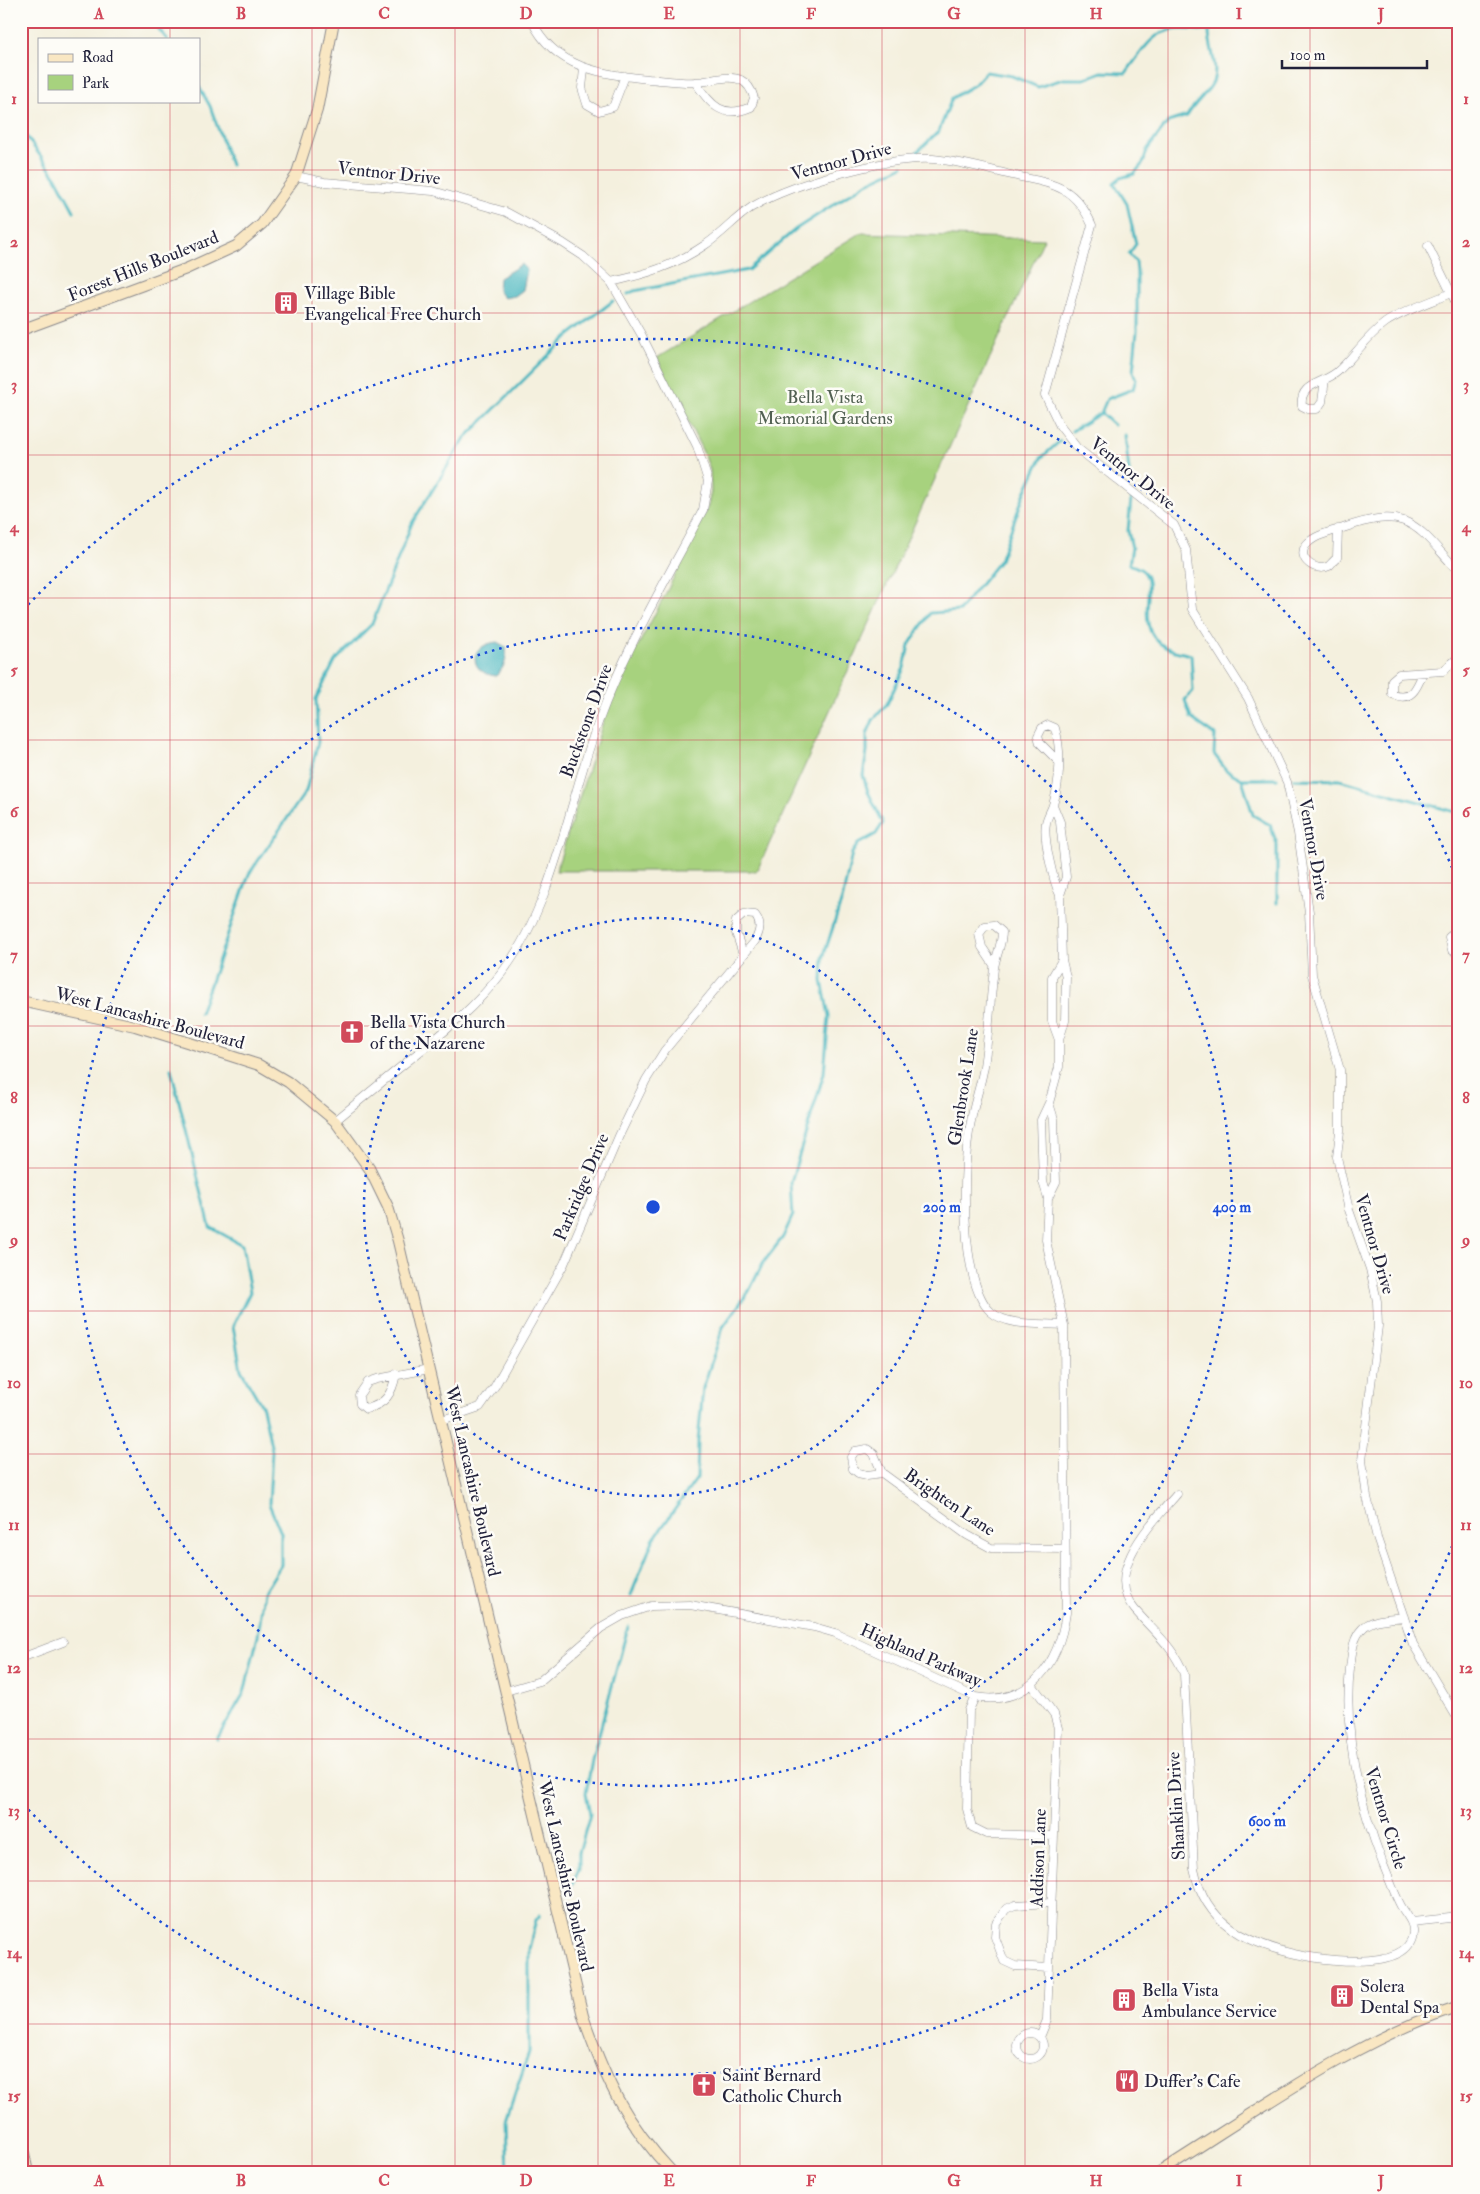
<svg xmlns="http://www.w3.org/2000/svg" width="1480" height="2194" viewBox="0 0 1480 2194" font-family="'IM FELL Double Pica',serif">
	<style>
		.green { fill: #a7d27e; stroke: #647a5c }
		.water { fill: #47b6bf; stroke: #346c7d }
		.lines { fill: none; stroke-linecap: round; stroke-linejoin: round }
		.stream { stroke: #47b6bf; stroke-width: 3 }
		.minor-casing { stroke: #8b898c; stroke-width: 9 }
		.secondary-casing { stroke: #8b898c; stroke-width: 12 }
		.minor { stroke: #fff; stroke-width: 8 }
		.secondary { stroke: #f9e7c3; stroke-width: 10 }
		.grid { fill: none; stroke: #d1495b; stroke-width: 1; stroke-opacity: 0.55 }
		.ring { fill: none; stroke: #1d4ed8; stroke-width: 2.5; stroke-dasharray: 2.5 5 }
		.labels { text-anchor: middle; stroke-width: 5; stroke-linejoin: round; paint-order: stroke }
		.street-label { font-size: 18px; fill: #22223b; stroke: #fdfcf7 }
		.poi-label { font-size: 18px; fill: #22223b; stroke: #fdfcf7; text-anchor: start }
		.park-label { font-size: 18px; fill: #516052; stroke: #fdfcf7 }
		.centre { fill: #1d4ed8; stroke: #fdfcf7; stroke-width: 2.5 }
		.ring-label { font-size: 15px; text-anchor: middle; font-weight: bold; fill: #1d4ed8; stroke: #fdfcf7; stroke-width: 5; stroke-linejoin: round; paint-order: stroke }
		.neatline { fill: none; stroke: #d1495b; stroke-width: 2 }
		.grid-label { font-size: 16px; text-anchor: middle; font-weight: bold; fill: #d1495b }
	</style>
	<rect width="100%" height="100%" fill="#fdfcf7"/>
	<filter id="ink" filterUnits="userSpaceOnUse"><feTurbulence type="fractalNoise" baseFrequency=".02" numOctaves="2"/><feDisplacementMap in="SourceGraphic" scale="10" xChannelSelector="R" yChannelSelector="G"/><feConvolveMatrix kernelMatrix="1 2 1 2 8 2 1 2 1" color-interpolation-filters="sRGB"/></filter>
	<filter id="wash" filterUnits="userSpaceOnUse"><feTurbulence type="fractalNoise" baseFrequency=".0096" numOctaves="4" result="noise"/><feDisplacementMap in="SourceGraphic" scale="20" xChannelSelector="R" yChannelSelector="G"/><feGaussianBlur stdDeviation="1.12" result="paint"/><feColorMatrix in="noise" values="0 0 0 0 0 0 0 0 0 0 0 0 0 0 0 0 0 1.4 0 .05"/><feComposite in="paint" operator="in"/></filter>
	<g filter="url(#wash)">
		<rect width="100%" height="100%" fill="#f4f0de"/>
		<!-- green -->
		<path class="green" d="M860 233 1044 239 757 871H556L605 716 622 676 668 589 708 506 711 491 710 470 705 456 657 358Z"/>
		<!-- water -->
		<path class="water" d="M522 264 527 270 523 290 515 296 504 298 498 291 499 278Z
			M497 642 506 647C507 660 505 667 496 676 468 673 468 645 497 642Z"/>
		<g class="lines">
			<!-- stream -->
			<path class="stream" d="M152 21 167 39
				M199 87 210 106 231 165
				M21 129 55 176 74 211
				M917 152 939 131 952 98 974 85 986 72 1012 76 1038 87 1063 79H1084L1102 72 1126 73C1155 32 1158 25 1209 31
				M628 294 634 291 748 270 796 229 865 184 903 166
				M1101 413 1114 425
				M1072 431 1101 413 1107 399 1133 389 1136 379 1133 372 1137 331V272L1136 262 1129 254 1136 244 1127 204 1114 183 1120 178 1134 174 1143 163 1147 150 1168 122 1187 116C1194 103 1208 93 1213 82 1219 67 1209 47 1209 31L1217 21
				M1125 435 1130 480
				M1131 499 1128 531 1132 548 1129 564C1133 566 1140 568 1143 571 1159 586 1131 627 1165 647 1172 651 1183 653 1191 655L1193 691 1185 700 1191 718 1215 735 1214 754 1226 770 1242 779 1253 815 1270 825 1277 844V903
				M1242 779H1277
				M1294 779 1340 780 1459 813
				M200 1013 249 874 306 791 318 742 316 699 335 661 372 624 412 523 465 438 567 337 613 301
				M171 1069 210 1227 242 1245 250 1292 233 1326 241 1370 263 1408 272 1451 269 1504 281 1533V1565L264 1592 258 1636 244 1693 217 1739
				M631 1595 653 1540 697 1478 698 1441 703 1388 723 1327 749 1291 763 1263 783 1237 793 1215 791 1182 824 1073 829 1016 822 981 823 958 843 896 852 853 858 844 876 834 883 823 868 792 863 775 867 752V734L873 720 887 704 904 668 909 645 930 613 959 611 1000 560 1023 497 1041 458 1060 441
				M572 1885 579 1869V1853L590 1814 586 1793 592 1760 628 1627
				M508 2173 506 2121 529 2052V1949L536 1920 540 1915"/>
		</g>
	</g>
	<g filter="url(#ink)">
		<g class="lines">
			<defs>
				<path id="minor" d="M532 21C555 69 602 74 649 79 664 80 680 83 696 82 709 82 728 74 741 80 749 84 752 91 754 98L751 107C721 120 711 104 695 82
					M584 69 582 88 587 104 599 111 613 107 625 76
					M296 176 324 182 433 191 506 212 563 243 583 256 611 282C647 274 674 266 705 245 722 234 735 218 752 207 791 184 889 156 933 159 958 161 984 168 1007 174 1049 184 1073 182 1092 225L1045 395 1060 426 1077 448 1174 525 1186 550 1192 609 1248 698 1287 782 1298 833 1309 912 1312 975 1340 1070V1131L1337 1157 1349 1210 1370 1269 1377 1301 1378 1326 1362 1460 1367 1497 1377 1538 1413 1644 1459 1721
					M1428 246 1459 309
					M1325 379 1322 402 1317 409H1308L1302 406C1299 383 1323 384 1337 372 1354 357 1366 337 1385 323 1402 311 1431 302 1451 293
					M1338 529 1337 558C1334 560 1331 564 1329 566 1316 573 1296 559 1306 545 1314 535 1331 532 1343 528 1410 504 1416 526 1459 572
					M1423 673C1417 688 1411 703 1392 694V680L1399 674 1443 671 1459 657
					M1059 762 1040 743 1038 736 1042 728 1048 725 1055 728C1062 752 1060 781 1053 805 1051 811 1047 817 1046 823 1043 838 1053 881 1060 895
					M1459 929 1449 937 1452 950 1459 954
					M994 965 982 947 979 934 985 926 994 925 1002 932C1002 945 996 955 994 968 990 1001 989 1034 984 1066 981 1085 974 1103 971 1121 962 1162 959 1283 991 1312 1008 1327 1043 1323 1064 1325
					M1059 1040 1052 1021V977L1062 960
					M335 1121C359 1101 383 1081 408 1061 442 1034 477 1006 504 970 555 901 569 800 599 720 626 647 667 579 703 510L708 481 697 446 641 334 611 282
					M1048 1198 1043 1182 1041 1120 1049 1103 1059 1067V1040L1065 1021 1066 977 1062 960 1060 895 1066 877 1060 822 1053 805
					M396 1374C392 1394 386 1404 366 1409L360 1404 359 1395 368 1382 377 1379 429 1369
					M442 1420 480 1407 495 1386 564 1264 619 1136 646 1080 665 1050 755 941C760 931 762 924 755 915L744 914 736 921V933L743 954
					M882 1473 867 1475 858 1473 853 1469 851 1457 855 1451 867 1449 874 1454 882 1473 967 1535 991 1548 1064 1549
					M1177 1494C1152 1523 1102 1572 1135 1610 1154 1632 1174 1647 1184 1674L1194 1869C1199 1893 1211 1914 1231 1928 1246 1939 1265 1946 1283 1951 1310 1959 1409 1975 1413 1933 1414 1922 1406 1915 1401 1906 1394 1893 1389 1878 1383 1864 1359 1802 1343 1735 1350 1668 1352 1655 1352 1639 1362 1629 1372 1618 1391 1619 1404 1617
					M21 1658 63 1642
					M1033 1686 1054 1714 1058 1728 1047 2020 1040 2037
					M506 1691 540 1681 601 1628 622 1616 651 1606 690 1605 814 1627 835 1633 975 1697C1030 1707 1059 1663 1066 1613L1064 1325 1046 1240 1048 1198 1056 1182 1054 1119 1049 1103
					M975 1697 969 1710 967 1809 972 1827 986 1834 1054 1836
					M1412 1922 1459 1917
					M1049 1968 1015 1966 1004 1961 995 1937 996 1923 1006 1909 1015 1905 1051 1903
					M1017 2046a13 13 0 1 1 26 0a13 13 0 1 1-26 0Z"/>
				<path id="secondary" d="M21 330 186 269 236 246 262 224 296 176 317 110 334 21
					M21 1001 135 1026 206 1048 259 1065 288 1082 335 1121 369 1168 388 1207 398 1241 583 2016C606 2082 625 2122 673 2173
					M21 2138 28 2173
					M1158 2173C1253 2114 1352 2041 1459 2006"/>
			</defs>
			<!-- minor casing -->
			<use href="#minor" class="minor-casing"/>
			<!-- secondary casing -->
			<use href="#secondary" class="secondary-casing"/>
			<!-- minor -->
			<use href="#minor" class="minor"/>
			<!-- secondary -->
			<use href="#secondary" class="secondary"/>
		</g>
	</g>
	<!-- grid -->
	<path class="grid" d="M170 21V39M312 21V2173M455 21V2173M598 21V2173M740 21V2173M882 21V2173M1025 21V2173M1168 21V2173M1310 21V2173M170 101V2173M21 170H1459M21 313H1459M21 455H1459M21 598H1459M21 740H1459M21 883H1459M21 1026H1459M21 1168H1459M21 1311H1459M21 1454H1459M21 1596H1459M21 1739H1459M21 1881H1459M21 2024H1459"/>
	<!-- distance rings -->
	<g class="ring">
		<circle cx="653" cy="1207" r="289"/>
		<circle cx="653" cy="1207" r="579"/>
		<path d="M1458 1532A868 868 0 0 1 23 1804M23 610A868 868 0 0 1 1458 882"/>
	</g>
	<!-- icons -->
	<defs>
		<symbol id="building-square" viewBox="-11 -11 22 22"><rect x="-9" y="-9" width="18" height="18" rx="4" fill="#d1495b" stroke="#fdfcf7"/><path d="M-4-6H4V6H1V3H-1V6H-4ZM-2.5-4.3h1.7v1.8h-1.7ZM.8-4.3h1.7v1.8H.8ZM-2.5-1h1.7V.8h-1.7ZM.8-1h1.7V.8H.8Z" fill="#fff"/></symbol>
		<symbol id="church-square" viewBox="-11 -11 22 22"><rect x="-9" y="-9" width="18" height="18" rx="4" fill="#d1495b" stroke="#fdfcf7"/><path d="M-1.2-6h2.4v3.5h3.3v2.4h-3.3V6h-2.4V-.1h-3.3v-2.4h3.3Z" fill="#fff"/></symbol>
		<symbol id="restaurant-square" viewBox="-11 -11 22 22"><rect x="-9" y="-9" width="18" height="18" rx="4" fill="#d1495b" stroke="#fdfcf7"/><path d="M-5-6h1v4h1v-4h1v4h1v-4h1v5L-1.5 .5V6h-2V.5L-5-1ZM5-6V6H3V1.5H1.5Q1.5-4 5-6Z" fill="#fff"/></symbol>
	</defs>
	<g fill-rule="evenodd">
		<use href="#building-square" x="272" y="289" width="28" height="28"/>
		<use href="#church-square" x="338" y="1018" width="28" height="28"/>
		<use href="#building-square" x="1328" y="1982" width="28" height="28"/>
		<use href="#building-square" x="1110" y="1986" width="28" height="28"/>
		<use href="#restaurant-square" x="1113" y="2067" width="28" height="28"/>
		<use href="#church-square" x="690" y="2071" width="28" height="28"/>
	</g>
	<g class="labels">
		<!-- street labels -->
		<g class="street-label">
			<text transform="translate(841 161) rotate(-15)" y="6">Ventnor Drive</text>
			<text transform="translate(389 173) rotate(6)" y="6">Ventnor Drive</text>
			<text transform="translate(143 266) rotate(-22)" y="6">Forest Hills Boulevard</text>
			<text transform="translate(1133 473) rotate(39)" y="6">Ventnor Drive</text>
			<text transform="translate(586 721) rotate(-70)" y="6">Buckstone Drive</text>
			<text transform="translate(1314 849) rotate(80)" y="6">Ventnor Drive</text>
			<text transform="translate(150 1018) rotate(15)" y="6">West Lancashire Boulevard</text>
			<text transform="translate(963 1087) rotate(-81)" y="6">Glenbrook Lane</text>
			<text transform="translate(581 1187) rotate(-67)" y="6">Parkridge Drive</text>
			<text transform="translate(1375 1244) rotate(74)" y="6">Ventnor Drive</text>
			<text transform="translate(473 1481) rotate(77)" y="6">West Lancashire Boulevard</text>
			<text transform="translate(950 1502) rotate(34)" y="6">Brighten Lane</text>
			<text transform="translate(921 1655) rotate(24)" y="6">Highland Parkway</text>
			<text transform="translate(1176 1806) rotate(-93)" y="6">Shanklin Drive</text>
			<text transform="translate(1386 1818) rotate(73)" y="6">Ventnor Circle</text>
			<text transform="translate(1038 1858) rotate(-88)" y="6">Addison Lane</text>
			<text transform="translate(566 1876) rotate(77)" y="6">West Lancashire Boulevard</text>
		</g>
		<!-- poi labels -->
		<g class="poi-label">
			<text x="304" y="299">Village Bible<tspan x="304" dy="21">Evangelical Free Church</tspan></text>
			<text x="370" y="1028">Bella Vista Church<tspan x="370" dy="21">of the Nazarene</tspan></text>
			<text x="1360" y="1992">Solera<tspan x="1360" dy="21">Dental Spa</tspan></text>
			<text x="1142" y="1996">Bella Vista<tspan x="1142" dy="21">Ambulance Service</tspan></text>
			<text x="722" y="2081">Saint Bernard<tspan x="722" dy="21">Catholic Church</tspan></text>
			<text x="1144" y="2087">Duffer's Cafe</text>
		</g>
		<!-- park labels -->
		<g class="park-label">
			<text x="825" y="403">Bella Vista<tspan x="825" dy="21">Memorial Gardens</tspan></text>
		</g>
	</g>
	<circle cx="653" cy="1207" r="8" class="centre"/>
	<g class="ring-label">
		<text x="942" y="1212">200 m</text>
		<text x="1232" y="1212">400 m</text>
		<text x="1267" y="1826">600 m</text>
	</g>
	<!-- margin -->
	<rect width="1480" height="2194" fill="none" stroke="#fdfcf7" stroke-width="55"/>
	<!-- legend -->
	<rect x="38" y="38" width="162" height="65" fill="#fdfcf7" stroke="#a5a5ac"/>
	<rect x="48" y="54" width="25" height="8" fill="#f9e7c3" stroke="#a5a5ac"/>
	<text x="82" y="62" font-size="15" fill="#22223b">Road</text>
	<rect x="48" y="75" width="25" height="15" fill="#a7d27e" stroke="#a5a5ac"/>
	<text x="82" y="88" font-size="15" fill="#22223b">Park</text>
	<!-- scale -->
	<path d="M1282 60v8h145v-8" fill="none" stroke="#22223b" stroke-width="2.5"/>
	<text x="1290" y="60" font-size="15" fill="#22223b" stroke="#fdfcf7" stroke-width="4" paint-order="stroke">100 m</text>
	<rect x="28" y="28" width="1424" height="2138" class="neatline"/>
	<g class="grid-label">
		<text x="99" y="19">A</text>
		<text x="241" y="19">B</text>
		<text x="384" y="19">C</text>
		<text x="526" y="19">D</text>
		<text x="669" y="19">E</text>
		<text x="811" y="19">F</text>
		<text x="954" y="19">G</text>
		<text x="1096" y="19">H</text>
		<text x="1239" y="19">I</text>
		<text x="1381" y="19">J</text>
		<text x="14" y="104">1</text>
		<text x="1466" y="104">1</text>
		<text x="14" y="247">2</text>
		<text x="1466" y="247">2</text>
		<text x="14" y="390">3</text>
		<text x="1466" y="390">3</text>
		<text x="14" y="532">4</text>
		<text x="1466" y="532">4</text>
		<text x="14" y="675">5</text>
		<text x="1466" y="675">5</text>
		<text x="14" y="817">6</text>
		<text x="1466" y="817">6</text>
		<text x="14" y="960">7</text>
		<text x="1466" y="960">7</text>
		<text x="14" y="1103">8</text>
		<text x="1466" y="1103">8</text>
		<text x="14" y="1245">9</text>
		<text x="1466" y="1245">9</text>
		<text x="14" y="1388">10</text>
		<text x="1466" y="1388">10</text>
		<text x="14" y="1530">11</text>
		<text x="1466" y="1530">11</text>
		<text x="14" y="1673">12</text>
		<text x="1466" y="1673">12</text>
		<text x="14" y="1816">13</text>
		<text x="1466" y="1816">13</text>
		<text x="14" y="1958">14</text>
		<text x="1466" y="1958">14</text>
		<text x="14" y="2101">15</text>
		<text x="1466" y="2101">15</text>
		<text x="99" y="2186">A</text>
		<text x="241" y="2186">B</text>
		<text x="384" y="2186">C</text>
		<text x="526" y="2186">D</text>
		<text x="669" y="2186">E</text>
		<text x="811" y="2186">F</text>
		<text x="954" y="2186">G</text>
		<text x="1096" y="2186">H</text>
		<text x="1239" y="2186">I</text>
		<text x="1381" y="2186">J</text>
	</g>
</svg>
